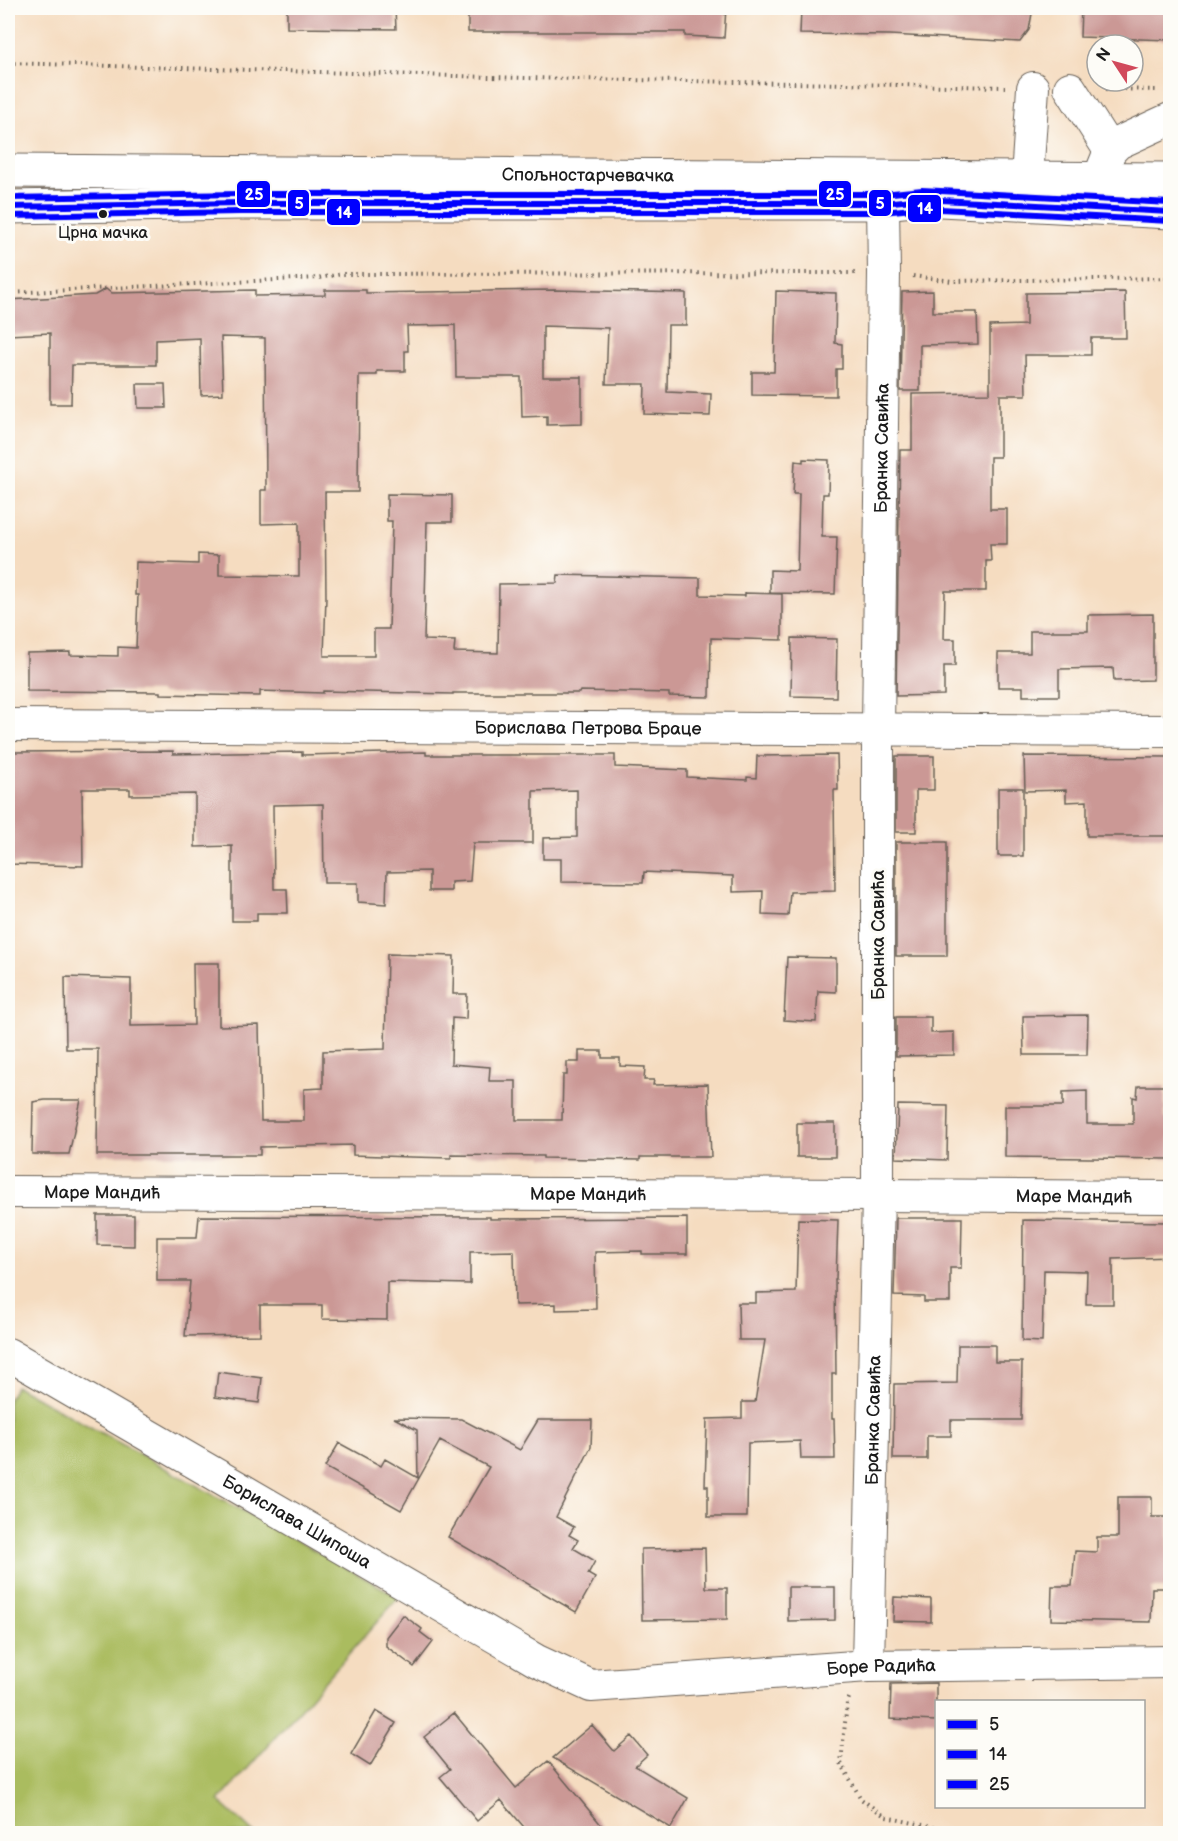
<svg xmlns="http://www.w3.org/2000/svg" width="1178" height="1841" viewBox="0 0 1178 1841" font-family="'Balsamiq Sans',sans-serif">
	<style>
		.green { fill: #aabc5f; stroke: #636c3e; stroke-width: 1.5 }
		.building { fill: #cb9895 }
		.lines { fill: none; stroke-linecap: round; stroke-linejoin: round }
		.minor-casing { stroke: #685f55; stroke-width: 34 }
		.tertiary-casing { stroke: #685f55; stroke-width: 35 }
		.path { stroke: #685f55; stroke-width: 4; stroke-dasharray: 1.5 4.5; stroke-linecap: butt }
		.minor { stroke: #fff; stroke-width: 32 }
		.tertiary { stroke: #fff; stroke-width: 33 }
		.bus-1-casing { stroke: #fdfcf7; stroke-width: 10 }
		.bus-2-casing { stroke: #fdfcf7; stroke-width: 10 }
		.bus-3-casing { stroke: #fdfcf7; stroke-width: 10 }
		.bus-1 { stroke: #00f; stroke-width: 6 }
		.bus-2 { stroke: #00f; stroke-width: 6 }
		.bus-3 { stroke: #00f; stroke-width: 6 }
		.bus-dot { fill: #1c1c1c; stroke: #fdfcf7; stroke-width: 2 }
		.labels { text-anchor: middle; stroke-width: 6; stroke-linejoin: round; paint-order: stroke }
		.bus-label { font-size: 16px; fill: #1c1c1c; stroke: #fdfcf7 }
		.street-label { font-size: 18px; fill: #1c1c1c; stroke: #fdfcf7 }
		.line-badge { stroke: #fdfcf7; stroke-width: 2 }
		.badge-label { font-size: 16px; text-anchor: middle; font-weight: bold; fill: #fff }
	</style>
	<rect width="100%" height="100%" fill="#fdfcf7"/>
	<filter id="ink" filterUnits="userSpaceOnUse"><feTurbulence type="fractalNoise" baseFrequency=".0167" numOctaves="2"/><feDisplacementMap in="SourceGraphic" scale="12" xChannelSelector="R" yChannelSelector="G"/><feConvolveMatrix kernelMatrix="1 2 1 2 8 2 1 2 1" color-interpolation-filters="sRGB"/></filter>
	<filter id="wash" filterUnits="userSpaceOnUse"><feTurbulence type="fractalNoise" baseFrequency=".008" numOctaves="4" result="noise"/><feDisplacementMap in="SourceGraphic" scale="24" xChannelSelector="R" yChannelSelector="G"/><feGaussianBlur stdDeviation="1.35" result="paint"/><feColorMatrix in="noise" values="0 0 0 0 0 0 0 0 0 0 0 0 0 0 0 0 0 1.4 0 .05"/><feComposite in="paint" operator="in"/></filter>
	<g filter="url(#wash)">
		<rect width="100%" height="100%" fill="#f5dcc0"/>
		<!-- green -->
		<path class="green" d="M16 1386 399 1597 219 1801 254 1833 8 1834V1399Z"/>
		<g id="blocks">
			<!-- building -->
			<path class="building" d="M287 8H395L396 29 287 28Z
				M468 8H726L724 38 685 36V32H468Z
				M801 8H1033L1029 30 1020 42 890 35 800 34Z
				M1081 8H1168V12H1170V40L1080 37Z
				M106 289 111 293 255 290V296L325 295V290H366V293L555 290 686 293V325H668L667 392 711 394 710 416 644 414 645 384H606L608 328 543 326V377H582V424L547 425V416L522 417 521 377H456L455 325 407 326 408 351H405V371H377V375H359L358 492H325L326 597 324 656H374V629H389L392 521H387V494L452 495V522H427L424 640 455 641 454 652 498 653 499 584 557 583 558 575 700 578V595L745 596V593L782 594V640L711 638 710 697 669 696V693L580 691 579 693H453V694L323 691V693L260 691V696L160 694V692L27 691V653L70 652V655L118 656V647L136 648 138 595H135L136 562 198 564V554L219 555V575L299 576V523L261 524V490H266L265 338 221 337 223 394 201 395 200 338 156 340V365H72L71 404H50V333L8 335V300L95 295Z
				M776 291 836 293 835 343 842 344V369H836V396L752 395V372H774Z
				M933 291V312H977L978 344 920 345V391H900L902 292Z
				M1125 292 1126 338H1091V355H1025L1026 395H1000V457H990V509H1007V544H990L991 561H986V591H945L944 639H955V666H944V695L896 696 900 450H912V394L990 393V326L1026 325V293Z
				M137 384H165L166 408H138Z
				M803 459 829 460 828 494H823L822 537H837L835 594 770 593V570L797 571 799 494H793L795 461 803 462Z
				M1153 614V680L1114 681 1113 668 1059 669V696H1023V687H998V653H1030V631H1088V615Z
				M792 638 837 639 836 697 791 696Z
				M173 751V754L302 752V755L426 752V755H615V767L687 770V777L747 780V777L756 778 757 756 837 755 838 790H834L835 891 790 892 788 916 762 915 763 891 733 892V876L644 872 643 883 561 882V859H543V838L577 837V790L533 791V843H473L470 881 451 882V891H429V871L387 872 386 904 358 902V883H324L323 804 273 805 274 889H287L288 913H257V921H232V846L195 847V794L130 795V789H82L83 866 8 864V752Z
				M896 756H934V790H916V832H896Z
				M1024 756 1170 757V836H1087V801L1066 802V790L1025 791Z
				M998 788H1023V856H998Z
				M896 842H947V956H896Z
				M387 954 454 956 453 994H467L466 1019 452 1018 451 1064 490 1067 489 1081H516V1120H562L563 1075H567V1062H579V1051H602V1058H620V1066L645 1067 644 1080H654L653 1085 708 1084 711 1157H640V1160L543 1158V1156L451 1155V1158L411 1157 353 1155V1145L260 1147V1155H97L98 1049H66L65 977 131 979V1026L194 1025 193 963H219V1026L259 1025 261 1121H304V1089L323 1088V1051L385 1049Z
				M787 957 836 958V992L818 991 816 1022 784 1020Z
				M1088 1015 1087 1055H1024L1023 1016Z
				M896 1017H931V1033L954 1032V1055L896 1056Z
				M1138 1086H1165V1119H1170V1159L1005 1157V1106H1063V1092L1087 1091V1124H1133V1097L1137 1098Z
				M45 1100H81L69 1154H32L33 1102Z
				M898 1105 948 1106 947 1160 896 1158Z
				M797 1123H835V1157H797Z
				M97 1215H134V1246L97 1245Z
				M199 1216 490 1217V1219L687 1218V1254H642V1251L595 1252 596 1309 556 1310V1304L515 1305 514 1251 470 1252V1284L387 1282V1320L322 1319V1305H260V1335L185 1336 190 1281H157V1237H197Z
				M896 1218H962L961 1268H950V1302H924V1297L894 1296Z
				M798 1219 838 1220 836 1279H835L836 1374H832V1419H834L835 1459H801L800 1441 748 1443 747 1517H708V1486H705L707 1419 742 1418V1402H755L765 1340H739L738 1303H756V1293L796 1292Z
				M1023 1220 1170 1222V1257L1113 1259V1304H1086L1087 1271 1044 1270 1042 1342 1022 1341Z
				M958 1345H995V1362H1022L1021 1420H951V1436H927V1459H893L894 1384 957 1383Z
				M218 1372 262 1378 259 1403 215 1397Z
				M394 1418 461 1419 520 1450 538 1420H592L591 1447 556 1517 574 1527 569 1535 578 1540 573 1548 595 1561 588 1574 595 1578 576 1612 448 1537 489 1467 440 1441 401 1510 325 1467 339 1443 381 1466 385 1459 418 1478 417 1430Z
				M1118 1497H1152V1517H1169L1167 1588H1152L1151 1622 1051 1620 1052 1586H1072L1075 1551 1097 1552V1537H1118Z
				M705 1548 706 1588H727V1619L642 1620 641 1549Z
				M788 1587H835V1620L788 1621Z
				M894 1597 931 1599V1622L893 1621Z
				M403 1615 422 1629 420 1632 433 1642 414 1667 386 1646V1637Z
				M936 1683V1721L890 1719 891 1684Z
				M376 1711 396 1723 370 1766 351 1754Z
				M454 1713 516 1788 548 1761 608 1833H529L501 1800 477 1821 440 1777 450 1769 424 1737Z
				M592 1725 614 1751 631 1736 647 1755 635 1766 688 1798 671 1828 553 1758Z"/>
		</g>
	</g>
	<g filter="url(#ink)">
		<use href="#blocks" fill-opacity="0" stroke="#685f55" stroke-width="1.5"/>
		<g class="lines">
			<defs>
				<g id="minor">
					<path d="M1070 88 1110 151"/>
					<path d="M1027 178 1033 88"/>
					<path d="M1099 178 1110 151 1118 143 1170 119"/>
					<path id="s1" d="M8 725 1170 731"/>
					<path id="s2" d="M8 1192 878 1195 1170 1197"/>
					<path id="s3" d="M8 1354 537 1661 591 1686 868 1666 1170 1662"/>
					<path id="s4" d="M868 1666 878 1195V728L884 273 883 203"/>
				</g>
				<g id="tertiary">
					<path id="s5" d="M8 171 1170 179"/>
					<path d="M8 207 240 203H883L922 199 1170 212"/>
				</g>
			</defs>
			<!-- minor casing -->
			<use href="#minor" class="minor-casing"/>
			<!-- tertiary casing -->
			<use href="#tertiary" class="tertiary-casing"/>
			<!-- path -->
			<path class="path" d="M8 63 524 78 1005 87
				M1106 89 1158 90
				M913 276 952 281 1170 278
				M8 293 318 278 343 274 855 273
				M849 1698 847 1703 841 1763 861 1799 886 1817 964 1834"/>
			<!-- minor -->
			<use href="#minor" class="minor"/>
			<!-- tertiary -->
			<use href="#tertiary" class="tertiary"/>
			<defs>
				<path id="bus-1" d="M8 207 240 203H883L922 199 1170 212"/>
				<path id="bus-2" d="M8 216 240 212H883L922 208 1170 221"/>
				<path id="bus-3" d="M8 198 240 194H883L922 190 1170 203"/>
			</defs>
			<!-- bus-1 casing -->
			<use href="#bus-1" class="bus-1-casing"/>
			<!-- bus-2 casing -->
			<use href="#bus-2" class="bus-2-casing"/>
			<!-- bus-3 casing -->
			<use href="#bus-3" class="bus-3-casing"/>
			<!-- bus-1 -->
			<use href="#bus-1" class="bus-1"/>
			<!-- bus-2 -->
			<use href="#bus-2" class="bus-2"/>
			<!-- bus-3 -->
			<use href="#bus-3" class="bus-3"/>
		</g>
	</g>
	<!-- markers -->
	<circle class="bus-dot" cx="103" cy="214" r="5"/>
	<g class="labels">
		<!-- bus labels -->
		<g class="bus-label">
			<text x="103" y="238">Црна мачка</text>
		</g>
		<!-- street labels -->
		<g class="street-label">
			<text dy="6" stroke="none"><textPath href="#s5" startOffset="580">Спољностарчевачка</textPath></text>
			<text dy="6" stroke="none"><textPath href="#s4" startOffset="1218">Бранка Савића</textPath></text>
			<text dy="6" stroke="none"><textPath href="#s1" startOffset="580">Борислава Петрова Браце</textPath></text>
			<text transform="translate(878 935) rotate(-90)" y="6">Бранка Савића</text>
			<text dy="6" stroke="none"><textPath href="#s2" startOffset="94">Маре Мандић</textPath></text>
			<text dy="6" stroke="none"><textPath href="#s2" startOffset="580">Маре Мандић</textPath></text>
			<text dy="6" stroke="none"><textPath href="#s2" startOffset="1066">Маре Мандић</textPath></text>
			<text dy="6" stroke="none"><textPath href="#s4" startOffset="246">Бранка Савића</textPath></text>
			<text dy="6" stroke="none"><textPath href="#s3" startOffset="334">Борислава Шипоша</textPath></text>
			<text dy="6" stroke="none"><textPath href="#s3" startOffset="962">Боре Радића</textPath></text>
		</g>
	</g>
	<g class="line-badge">
		<rect x="236" y="180" width="35" height="28" rx="6" fill="#00f"/>
		<rect x="818" y="180" width="34" height="28" rx="6" fill="#00f"/>
		<rect x="287" y="189" width="23" height="28" rx="6" fill="#00f"/>
		<rect x="868" y="189" width="24" height="28" rx="6" fill="#00f"/>
		<rect x="907" y="194" width="35" height="29" rx="6" fill="#00f"/>
		<rect x="326" y="198" width="35" height="28" rx="6" fill="#00f"/>
	</g>
	<g class="badge-label">
		<text x="254" y="200">25</text>
		<text x="835" y="200">25</text>
		<text x="299" y="209">5</text>
		<text x="880" y="209">5</text>
		<text x="925" y="214">14</text>
		<text x="344" y="218">14</text>
	</g>
	<!-- margin -->
	<rect width="1178" height="1841" fill="none" stroke="#fdfcf7" stroke-width="30"/>
	<!-- legend -->
	<rect x="935" y="1700" width="210" height="108" fill="#fdfcf7" stroke="#a3a29f" stroke-width="1.5"/>
	<rect x="947" y="1720" width="30" height="9" fill="#0000ff" stroke="#a3a29f" stroke-width="1.5"/>
	<text x="989" y="1730" font-size="18" fill="#1c1c1c">5</text>
	<rect x="947" y="1750" width="30" height="9" fill="#0000ff" stroke="#a3a29f" stroke-width="1.5"/>
	<text x="989" y="1760" font-size="18" fill="#1c1c1c">14</text>
	<rect x="947" y="1780" width="30" height="9" fill="#0000ff" stroke="#a3a29f" stroke-width="1.5"/>
	<text x="989" y="1790" font-size="18" fill="#1c1c1c">25</text>
	<!-- north arrow -->
	<g transform="translate(1115 63) rotate(306)"><circle r="28" fill="#fdfcf7" stroke="#a3a29f" stroke-width="1.5"/>
	<path d="M0-4.5L10 22L0 15L-10 22Z" fill="#d1495b"/>
	<text y="-9" font-size="16" font-weight="bold" text-anchor="middle" fill="#1c1c1c">N</text>
	</g>
</svg>
